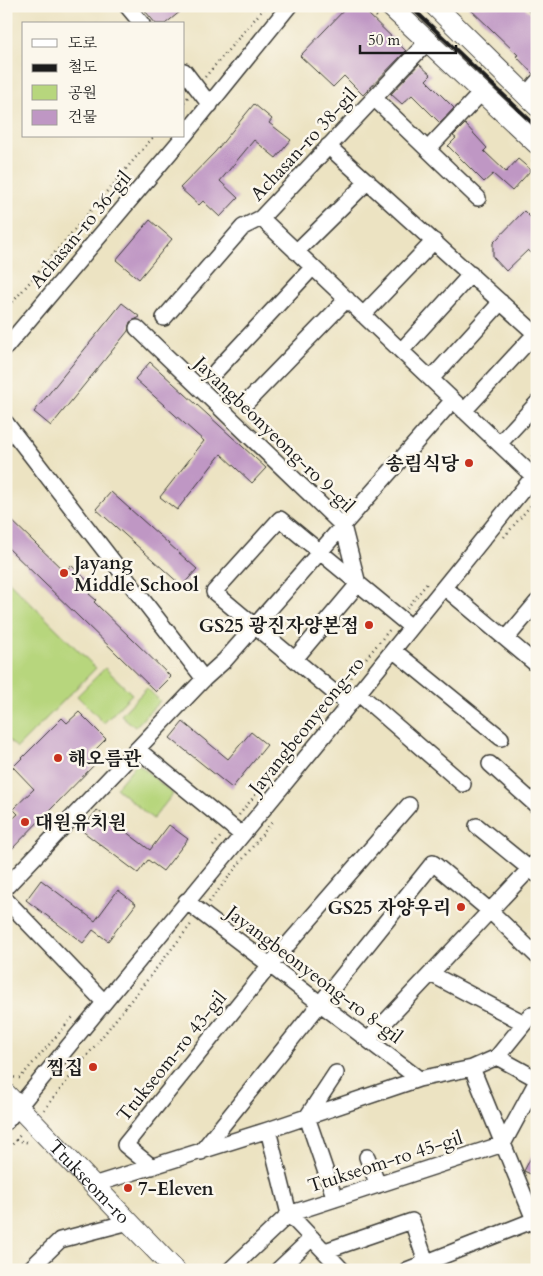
<svg xmlns="http://www.w3.org/2000/svg" width="543" height="1276" viewBox="0 0 543 1276" font-family="Cardo,'Noto Serif KR',serif">
	<style>
		.green { fill: #b7d67d; stroke: #6a794c }
		.building { fill: #bf97c4 }
		.lines { fill: none; stroke-linecap: round; stroke-linejoin: round }
		.minor-casing { stroke: #3b3a35; stroke-width: 18 }
		.major-casing { stroke: #3b3a35; stroke-width: 22 }
		.path { stroke: #3b3a35; stroke-width: 2.5; stroke-dasharray: 1 4; stroke-linecap: butt }
		.minor { stroke: #fff; stroke-width: 15 }
		.major { stroke: #fff; stroke-width: 20 }
		.rail { stroke: #1c1c1c; stroke-width: 4 }
		.poi-dot { fill: #c8321e; stroke: #fbf7ec; stroke-width: 2 }
		.labels { text-anchor: middle; stroke-width: 5; stroke-linejoin: round; paint-order: stroke }
		.street-label { font-size: 19px; fill: #1c1c1c; stroke: #fbf7ec }
		.poi-label { font-size: 19px; font-weight: bold; fill: #1c1c1c; stroke: #fbf7ec; text-anchor: end }
	</style>
	<rect width="100%" height="100%" fill="#fbf7ec"/>
	<filter id="ink" filterUnits="userSpaceOnUse"><feTurbulence type="fractalNoise" baseFrequency=".02" numOctaves="2"/><feDisplacementMap in="SourceGraphic" scale="10" xChannelSelector="R" yChannelSelector="G"/><feConvolveMatrix kernelMatrix="1 2 1 2 8 2 1 2 1" color-interpolation-filters="sRGB"/></filter>
	<filter id="wash" filterUnits="userSpaceOnUse"><feTurbulence type="fractalNoise" baseFrequency=".0096" numOctaves="4" result="noise"/><feDisplacementMap in="SourceGraphic" scale="20" xChannelSelector="R" yChannelSelector="G"/><feGaussianBlur stdDeviation="1.12" result="paint"/><feColorMatrix in="noise" values="0 0 0 0 0 0 0 0 0 0 0 0 0 0 0 0 0 1.4 0 .05"/><feComposite in="paint" operator="in"/></filter>
	<g filter="url(#wash)">
		<rect width="100%" height="100%" fill="#ece3c2"/>
		<!-- green -->
		<path class="green" d="M6 579 96 668 17 748 6 737Z
			M105 668 132 694 104 723 77 696Z
			M147 688 160 701 135 727 121 715Z
			M137 763 173 794 153 819 116 788Z"/>
		<g id="blocks">
			<!-- building -->
			<path class="building" d="M141 6H187L165 24H156Z
				M348 6H360L406 51 363 95 344 76 333 87 300 56Z
				M467 6H523L537 19V73L533 74 516 56 518 55Z
				M419 64 431 75 426 80 454 108 440 123 412 95 402 104 391 94Z
				M254 104 272 119 269 123 291 140 276 158 254 140 220 181 238 198 220 217 203 201 199 205 180 188 215 152Z
				M465 124 487 148 484 151 506 172 518 159 531 170 512 191 493 174 484 182 448 146 456 138 453 136Z
				M524 211 537 224V258L528 250 506 271 493 257V243Z
				M150 220 172 239 139 279 116 260Z
				M122 303 140 317 130 322 128 331 51 426 34 412Z
				M150 362 266 468 252 483 221 454 177 510 160 497 204 441 135 379Z
				M111 492 197 569 182 586 96 509Z
				M6 515 65 572 71 565 95 588 89 594 96 600 94 602 171 677 156 692 6 546Z
				M79 712 106 739 91 754 98 761 6 855V825L18 814 13 809 34 789 13 767 62 718 67 723Z
				M183 722 228 759 251 732 267 745 232 788 170 738Z
				M97 810 150 850 169 825 188 839 163 871 148 860 138 873 81 830Z
				M41 880 95 921 118 890 136 904 108 941 93 930 83 943 26 900Z
				M537 1146V1177L524 1171Z"/>
		</g>
	</g>
	<g filter="url(#ink)">
		<use href="#blocks" fill-opacity="0" stroke="#3b3a35" stroke-width="1"/>
		<g class="lines">
			<defs>
				<path id="minor" d="M127 6 142 24
					M184 71 210 105
					M526 95 537 82
					M374 98 478 198
					M184 136 289 6
					M328 146 537 335
					M428 149 482 92
					M261 218 533 476
					M296 252 368 181
					M363 315 434 241
					M164 318 243 227 261 218 428 41
					M137 328 343 526 358 584 295 659
					M6 347 184 136
					M401 351 471 274
					M216 371 313 267
					M431 379 501 302
					M247 402 347 299
					M464 411 535 334
					M6 423 204 679
					M499 444 537 403
					M444 587 537 665
					M506 639 537 602
					M393 650 501 738
					M358 693 463 784
					M349 705 214 592 280 519 411 627
					M137 749 242 835
					M490 764 537 806
					M477 826 536 874
					M6 887 204 679 225 660 453 400
					M6 900 104 1002
					M186 901 419 1079
					M431 974 524 1023
					M368 1040 537 861
					M497 1057 537 1079
					M472 1068 537 1227
					M6 1122 322 738 537 472
					M268 1130 289 1214 342 1270
					M201 1152 433 863 490 911 537 956
					M367 1157 378 1185
					M152 1167 125 1145 270 965 409 805
					M93 1185 268 1130 419 1079 472 1068 497 1057 531 1015 537 1016
					M335 1199 307 1117 336 1073
					M325 1251 412 1221 426 1262
					M29 1270 60 1240 129 1222
					M230 1270 289 1214 503 1144 537 1081
					M278 1270 312 1238
					M407 1270 537 1219"/>
				<g id="major">
					<path d="M390 6 537 144"/>
					<path d="M435 6 537 106"/>
					<path id="s1" d="M6 1094 175 1270"/>
				</g>
			</defs>
			<!-- minor casing -->
			<use href="#minor" class="minor-casing"/>
			<!-- major casing -->
			<use href="#major" class="major-casing"/>
			<!-- path -->
			<path class="path" d="M365 6 377 17
				M205 77 266 6
				M184 102 188 97
				M532 160 537 165
				M6 310 154 136
				M531 457 537 451
				M504 537 537 498
				M407 608 429 581
				M344 685 391 628
				M239 815 328 705
				M213 846 222 835
				M209 902 272 822
				M9 1077 20 1078 73 1017
				M44 1110 193 922
				M16 1140 30 1143
				M6 1152 21 1134"/>
			<!-- minor -->
			<use href="#minor" class="minor"/>
			<!-- major -->
			<use href="#major" class="major"/>
			<!-- rail -->
			<path class="rail" d="M410 6 537 127"/>
		</g>
	</g>
	<!-- markers -->
	<g class="poi-dot">
		<circle cx="469" cy="463" r="5"/>
		<circle cx="64" cy="573" r="5"/>
		<circle cx="369" cy="625" r="5"/>
		<circle cx="58" cy="758" r="5"/>
		<circle cx="25" cy="822" r="5"/>
		<circle cx="461" cy="907" r="5"/>
		<circle cx="93" cy="1067" r="5"/>
		<circle cx="128" cy="1188" r="5"/>
	</g>
	<g class="labels">
		<!-- street labels -->
		<g class="street-label">
			<text transform="translate(303 144) rotate(-47)" y="7">Achasan-ro 38-gil</text>
			<text transform="translate(80 229) rotate(-50)" y="7">Achasan-ro 36-gil</text>
			<text transform="translate(275 434) rotate(44)" y="7">Jayangbeonyeong-ro 9-gil</text>
			<text transform="translate(306 725) rotate(-51)" y="7">Jayangbeonyeong-ro</text>
			<text transform="translate(315 974) rotate(37)" y="7">Jayangbeonyeong-ro 8-gil</text>
			<text transform="translate(171 1056) rotate(-51)" y="7">Ttukseom-ro 43-gil</text>
			<text transform="translate(385 1161) rotate(-18)" y="7">Ttukseom-ro 45-gil</text>
			<text dy="7" stroke="none"><textPath href="#s1" startOffset="121">Ttukseom-ro</textPath></text>
		</g>
		<!-- poi labels -->
		<g class="poi-label">
			<text x="459" y="470">송림식당</text>
			<text x="74" y="569" text-anchor="start">Jayang<tspan x="74" dy="22">Middle School</tspan></text>
			<text x="359" y="632">GS25 광진자양본점</text>
			<text x="68" y="765" text-anchor="start">해오름관</text>
			<text x="35" y="829" text-anchor="start">대원유치원</text>
			<text x="451" y="914">GS25 자양우리</text>
			<text x="83" y="1074">찜집</text>
			<text x="138" y="1195" text-anchor="start">7-Eleven</text>
		</g>
	</g>
	<!-- margin -->
	<rect width="543" height="1276" fill="none" stroke="#fbf7ec" stroke-width="25"/>
	<!-- legend -->
	<rect x="22" y="22" width="162" height="115" fill="#fbf7ec" stroke="#a29f99"/>
	<rect x="32" y="39" width="25" height="8" fill="#ffffff" stroke="#a29f99"/>
	<text x="68" y="48" font-size="15" fill="#1c1c1c">도로</text>
	<rect x="32" y="64" width="25" height="8" fill="#1c1c1c" stroke="#a29f99"/>
	<text x="68" y="72" font-size="15" fill="#1c1c1c">철도</text>
	<rect x="32" y="85" width="25" height="15" fill="#b7d67d" stroke="#a29f99"/>
	<text x="68" y="98" font-size="15" fill="#1c1c1c">공원</text>
	<rect x="32" y="110" width="25" height="15" fill="#bf97c4" stroke="#a29f99"/>
	<text x="68" y="122" font-size="15" fill="#1c1c1c">건물</text>
	<!-- scale -->
	<path d="M360 45v8h96v-8" fill="none" stroke="#1c1c1c" stroke-width="2.5"/>
	<text x="368" y="45" font-size="15" fill="#1c1c1c" stroke="#fbf7ec" stroke-width="4" paint-order="stroke">50 m</text>
</svg>
